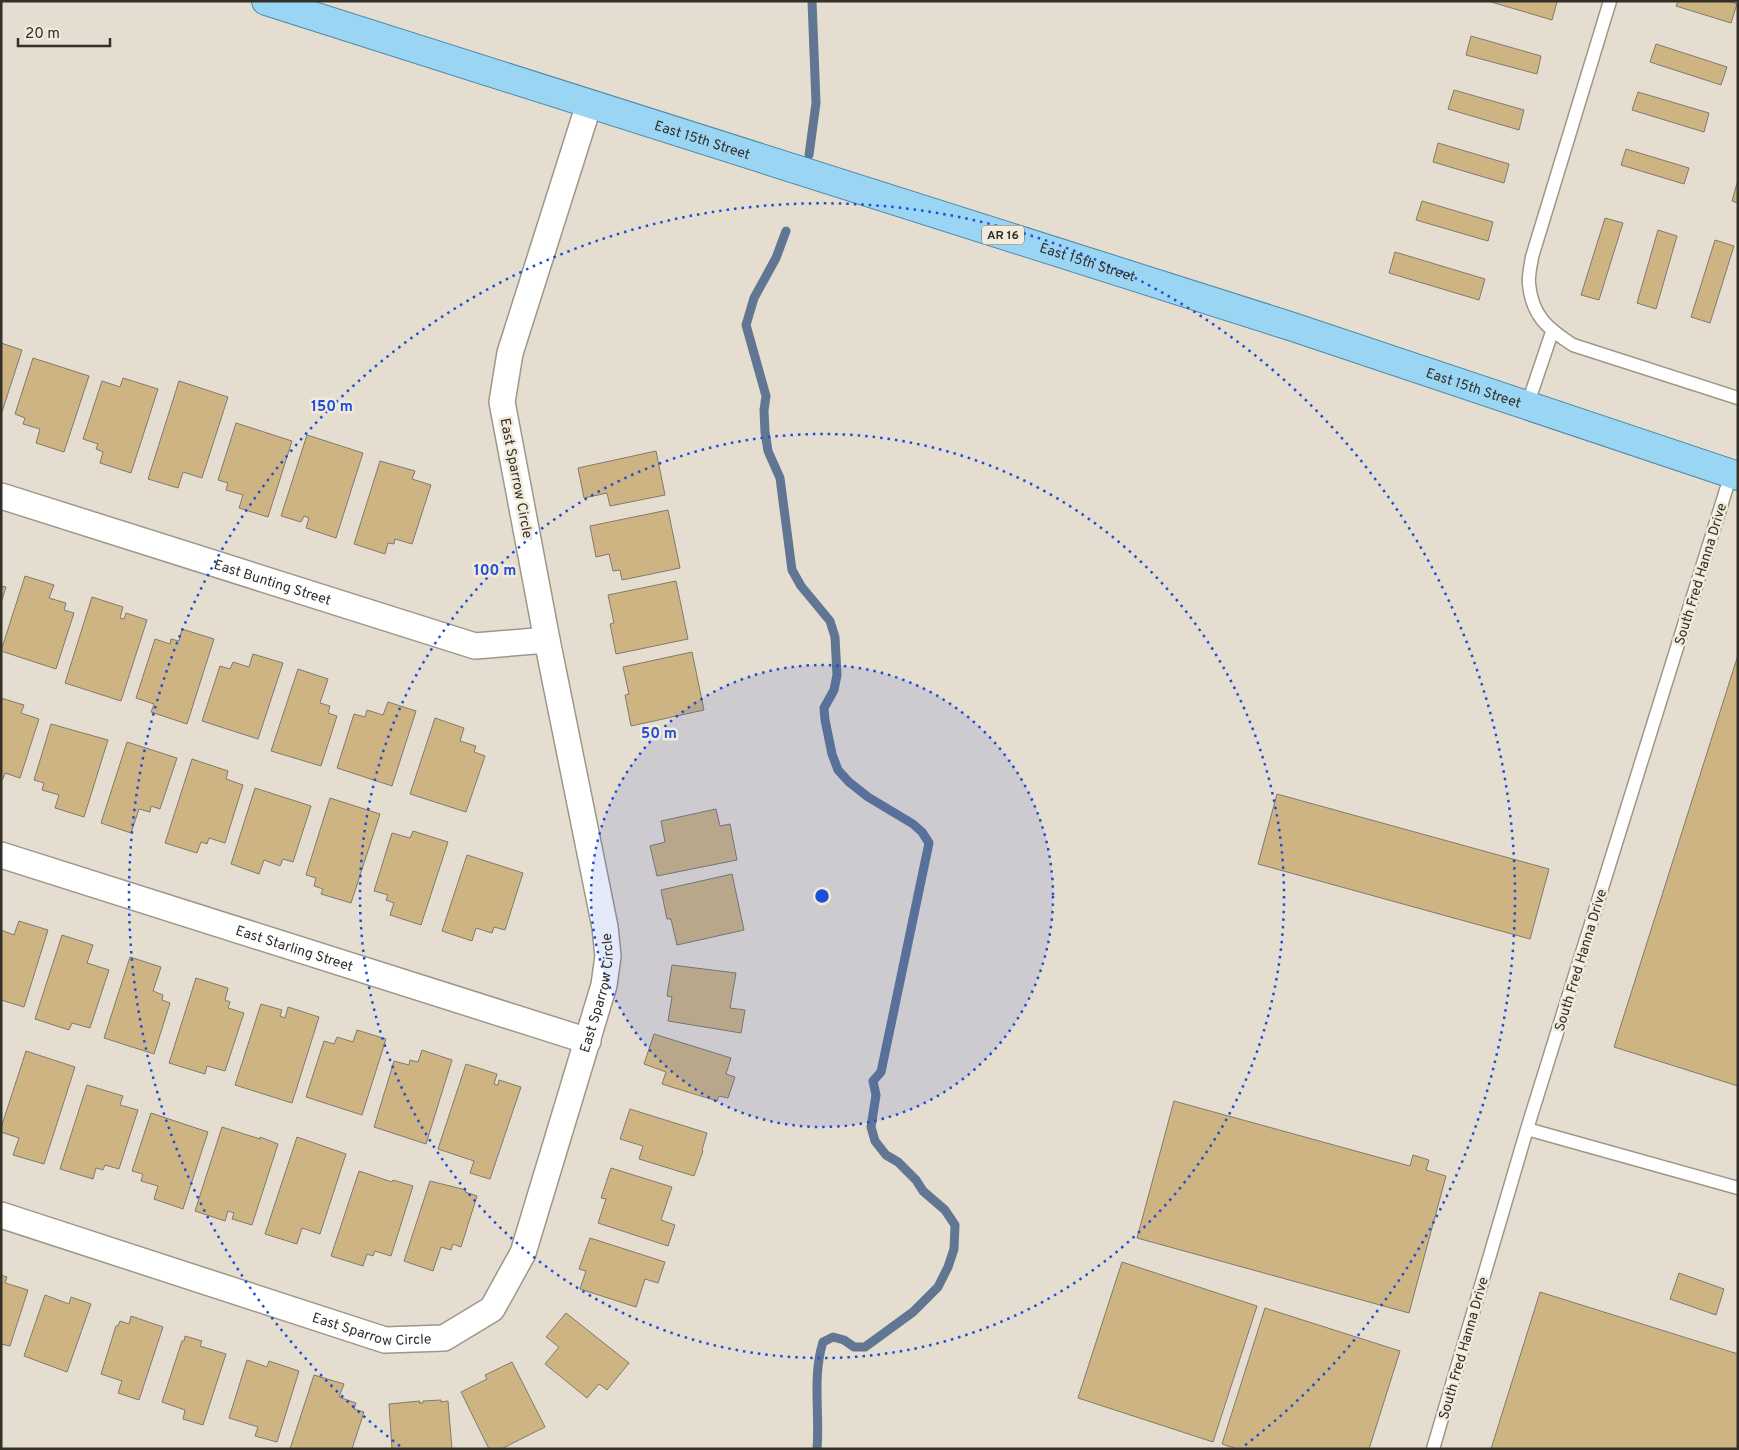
<svg xmlns="http://www.w3.org/2000/svg" width="1739" height="1450" viewBox="0 0 1739 1450" font-family="Overpass,sans-serif">
	<style>
		.lines { fill: none; stroke-linecap: round; stroke-linejoin: round }
		.stream { stroke: #607692; stroke-width: 9 }
		.building { fill: #ceb482; stroke: #817a6d }
		.lane-casing { stroke: #9e9789; stroke-width: 15 }
		.street-casing { stroke: #9e9789; stroke-width: 28 }
		.primary-casing { stroke: #4b89a8; stroke-width: 30 }
		.lane { stroke: #fff; stroke-width: 12 }
		.street { stroke: #fff; stroke-width: 25 }
		.primary { stroke: #9bd5f4; stroke-width: 28 }
		.ring { fill: none; stroke: #1d4ed8; stroke-width: 2.5; stroke-dasharray: 2.5 5 }
		.labels { text-anchor: middle; stroke-width: 5; stroke-linejoin: round; paint-order: stroke }
		.shield { fill: #f2ebdc; stroke: #6c685f; stroke-width: 1 }
		.shield-label { font-size: 12px; font-weight: bold; fill: #33302a }
		.street-label { font-size: 14px; fill: #33302a; stroke: #f2ebdc }
		.centre { fill: #1d4ed8; stroke: #f2ebdc; stroke-width: 2.5 }
		.ring-label { font-size: 15px; text-anchor: middle; font-weight: bold; fill: #1d4ed8; stroke: #f2ebdc; stroke-width: 5; stroke-linejoin: round; paint-order: stroke }
	</style>
	<rect width="100%" height="100%" fill="#e5ddcf"/>
	<g class="lines">
		<!-- stream -->
		<path class="stream" d="M809 155 816 103 812 1
			M786 231 776 258 754 298 746 325 766 396 764 410 765 432 768 451 780 478 792 570 801 586 830 621 835 637 837 675 834 690 824 708 825 720 832 754 838 770 849 782 868 797 913 824 922 832 929 843 881 1072 873 1081 876 1095 871 1127 875 1141 886 1155 898 1162 916 1180 923 1191 945 1210 955 1225 954 1249 948 1267 938 1287 913 1312 865 1347H854L844 1340 833 1337 823 1342C812 1377 820 1413 817 1449"/>
	</g>
	<!-- building -->
	<path class="building" d="M1488 1H1555L1557 2 1552 20Z
		M1678 1H1727L1737 4 1731 23 1676 6Z
		M1471 36 1541 56 1537 74 1466 55Z
		M1656 44 1727 67 1721 85 1650 62Z
		M1454 90 1524 110 1519 130 1448 109Z
		M1638 92 1709 113 1704 132 1632 110Z
		M1438 143 1509 164 1504 183 1433 162Z
		M1626 149 1689 168 1684 184 1621 165Z
		M1737 183H1738V203L1732 201Z
		M1422 201 1493 222 1488 241 1416 220Z
		M1605 218 1623 223 1599 300 1581 295Z
		M1658 230 1677 236 1656 309 1637 303Z
		M1715 240 1734 246 1710 323 1691 317Z
		M1395 252 1485 279 1479 300 1389 273Z
		M1 343 22 350 1 415Z
		M33 358 89 376 64 452 36 443 40 429 23 424 25 418 15 414Z
		M123 378 158 389 131 473 100 463 103 452 96 449 98 444 83 439 102 381 120 387Z
		M179 381 228 397 202 478 183 472 178 488 148 479Z
		M236 423 292 441 268 517 239 508 243 495 226 490 228 483 218 480Z
		M307 435 363 453 336 538 306 528 309 518 304 516 301 522 281 516Z
		M656 451 665 495 610 506 607 493 584 498 578 468Z
		M380 461 415 471 412 479 431 485 412 544 395 539 394 544 388 543 385 554 354 544Z
		M668 510 680 568 622 580 620 570 613 571 609 554 596 557 590 526Z
		M25 576 54 585 49 598 66 603 64 610 74 613 56 669 1 651Z
		M676 581 688 639 616 654 610 624 614 623 608 595Z
		M1 586 6 587 1 603Z
		M92 597 123 607 120 618 124 619 126 613 147 620 121 701 65 683Z
		M182 629 214 639 187 724 151 712 154 704 136 698 155 639 170 644 171 639 179 641Z
		M692 652 704 710 631 726 625 695 629 694 623 667Z
		M253 654 283 663 258 739 202 721 220 666 230 669 233 662 249 667Z
		M1738 655V1086L1614 1047Z
		M298 669 328 679 320 703 330 706 328 713 337 716 321 766 271 751Z
		M1 698 24 705 21 713 39 719 20 778 5 773 3 779H1Z
		M388 702 416 711 392 786 337 768 354 714 365 717 367 710 383 715Z
		M435 718 464 728 460 741 476 746 474 752 485 756 466 812 410 794Z
		M51 724 108 740 84 817 55 808 59 795 42 790 44 783 34 780Z
		M127 742 177 758 160 809 151 806 150 812 139 809 131 833 101 823Z
		M192 759 228 771 226 779 243 785 225 843 209 838 207 844 201 842 197 853 165 843Z
		M255 788 311 806 293 862 283 859 280 866 264 860 259 874 231 864Z
		M1277 794 1549 869 1530 939 1258 864Z
		M330 798 380 814 351 903 321 894 323 889 314 886 316 878 306 875Z
		M716 809 720 826 730 824 737 860 657 876 650 846 665 842 661 821Z
		M413 831 448 842 421 925 390 915 394 903 386 900 388 895 374 891 392 833 410 838Z
		M467 855 523 873 505 930 494 927 492 933 476 928 472 941 442 931Z
		M732 874 744 930 677 945 671 919H667L661 890Z
		M19 921 48 930 24 1007 1 1000V930L14 935Z
		M62 935 93 945 87 963 109 970 90 1028 72 1023 69 1030 35 1019Z
		M130 957 161 967 153 991 163 995 162 1000 170 1003 154 1054 104 1038Z
		M672 965 736 973 730 1008 745 1010 741 1033 668 1021 672 997 667 996Z
		M196 978 228 988 225 1000 230 1002 228 1008 244 1013 225 1071 207 1066 205 1074 169 1063Z
		M261 1004 282 1010 280 1016 285 1018 288 1007 319 1017 292 1103 235 1085Z
		M357 1030 386 1039 362 1115 306 1097 324 1041 334 1044 337 1037 353 1042Z
		M654 1034 731 1058 726 1074 735 1077 728 1098 719 1096 717 1101 662 1084 666 1072 644 1064Z
		M422 1050 452 1060 426 1144 374 1127 394 1061 409 1065 410 1060 418 1062Z
		M26 1051 75 1067 44 1164 13 1155 19 1138 1 1132V1128Z
		M466 1064 497 1074 494 1084 498 1085 499 1080 521 1087 490 1179 470 1173 474 1161 438 1149Z
		M87 1085 123 1096 120 1105 138 1110 119 1169 105 1165 103 1170 96 1168 93 1179 60 1169Z
		M1174 1101 1410 1166 1413 1155 1429 1160 1426 1170 1446 1176 1409 1313 1137 1238Z
		M630 1109 707 1133 702 1150 703 1151 694 1176 639 1159 643 1146 620 1139Z
		M151 1113 208 1132 183 1209 154 1199 158 1186 141 1181 143 1174 132 1171Z
		M222 1127 260 1139V1137L278 1144 252 1225 232 1219 234 1213 228 1211 225 1221 195 1211Z
		M297 1137 346 1154 320 1234 302 1228 297 1244 265 1234Z
		M611 1168 672 1187 661 1220 675 1225 668 1246 598 1223 606 1199 601 1198Z
		M359 1171 392 1182 393 1180 413 1186 391 1256 375 1251 373 1256 367 1254 363 1266 331 1256Z
		M430 1181 466 1190 465 1192 477 1196 461 1247 453 1244 451 1250 441 1247 433 1271 404 1261Z
		M590 1238 665 1262 658 1283 645 1279 636 1307 580 1289 586 1271 579 1269Z
		M1122 1262 1257 1306 1213 1442 1078 1398Z
		M1679 1273 1724 1289 1716 1315 1670 1299Z
		M1 1275 7 1277 5 1283 28 1290 10 1346 1 1344Z
		M1540 1292 1738 1354V1449H1491Z
		M45 1295 69 1304 71 1297 91 1304 67 1372 24 1356Z
		M1265 1308 1400 1351 1369 1449H1237L1222 1444Z
		M566 1313 629 1363 607 1390 599 1384 587 1398 545 1364 559 1347 546 1337Z
		M131 1316 163 1327 139 1400 118 1393 122 1381 101 1374 116 1326H118L120 1321 129 1324Z
		M185 1336 202 1341 200 1346 226 1354 203 1425 183 1419 185 1410 162 1402 182 1341H184Z
		M247 1360 267 1367 269 1361 299 1371 277 1442 255 1436 258 1427 229 1418Z
		M512 1362 545 1427 501 1449H489L461 1392 487 1379 485 1375Z
		M314 1375 344 1384 339 1397 356 1403 354 1409 364 1412 352 1449H290Z
		M441 1400V1402L448 1401 452 1449H392L389 1404 420 1401 419 1403H423V1401Z"/>
	<g class="lines">
		<defs>
			<path id="lane" d="M1610 1 1532 257C1531 265 1528 275 1529 284 1532 316 1548 329 1573 345L1738 398
				M1527 406 1552 332
				M1527 1129 1738 1188
				M1433 1449 1527 1129 1731 474"/>
			<g id="street">
				<path id="s1" d="M1 496 475 646 547 640"/>
				<path id="s2" d="M1 855 588 1041"/>
				<path id="s3" d="M1 1215 385 1340 444 1338 492 1309 523 1253 604 985 608 956 605 927 547 640 502 402 510 353 589 104"/>
			</g>
			<g id="primary">
				<path id="s4" d="M266 1 1293 327 1738 476"/>
			</g>
		</defs>
		<!-- lane casing -->
		<use href="#lane" class="lane-casing"/>
		<!-- street casing -->
		<use href="#street" class="street-casing"/>
		<!-- primary casing -->
		<use href="#primary" class="primary-casing"/>
		<!-- lane -->
		<use href="#lane" class="lane"/>
		<!-- street -->
		<use href="#street" class="street"/>
		<!-- primary -->
		<use href="#primary" class="primary"/>
	</g>
	<!-- distance rings -->
	<circle cx="822" cy="896" r="231" fill="#1d4ed8" fill-opacity=".12"/>
	<g class="ring">
		<circle cx="822" cy="896" r="231"/>
		<circle cx="822" cy="896" r="462"/>
		<path d="M400 1446A693 693 0 1 1 1244 1446"/>
	</g>
	<g class="labels">
		<!-- shield labels -->
		<rect class="shield" x="982" y="225.5" width="42" height="19" rx="4"/>
		<g class="shield-label">
			<text x="1003" y="239">AR 16</text>
		</g>
		<!-- street labels -->
		<g class="street-label">
			<text dy="5" stroke="none"><textPath href="#s4" startOffset="458">East 15th Street</textPath></text>
			<text dy="5" stroke="none"><textPath href="#s4" startOffset="862">East 15th Street</textPath></text>
			<text dy="5" stroke="none"><textPath href="#s4" startOffset="1268">East 15th Street</textPath></text>
			<text transform="translate(517 478) rotate(79)" y="5">East Sparrow Circle</text>
			<text transform="translate(1700 574) rotate(-73)" y="5">South Fred Hanna Drive</text>
			<text dy="5" stroke="none"><textPath href="#s1" startOffset="285">East Bunting Street</textPath></text>
			<text dy="5" stroke="none"><textPath href="#s2" startOffset="308">East Starling Street</textPath></text>
			<text transform="translate(1580 960) rotate(-73)" y="5">South Fred Hanna Drive</text>
			<text dy="5" stroke="none"><textPath href="#s3" startOffset="854">East Sparrow Circle</textPath></text>
			<text dy="5" stroke="none"><textPath href="#s3" startOffset="389">East Sparrow Circle</textPath></text>
			<text transform="translate(1463 1348) rotate(-74)" y="5">South Fred Hanna Drive</text>
		</g>
	</g>
	<circle cx="822" cy="896" r="8" class="centre"/>
	<g class="ring-label">
		<text x="332" y="411">150 m</text>
		<text x="495" y="575">100 m</text>
		<text x="659" y="738">50 m</text>
	</g>
	<!-- border -->
	<rect width="1739" height="1450" fill="none" stroke="#33302a" stroke-width="5"/>
	<!-- scale -->
	<path d="M18 38v8h92v-8" fill="none" stroke="#33302a" stroke-width="2.5"/>
	<text x="25" y="38" font-size="15" fill="#33302a" stroke="#f2ebdc" stroke-width="4" paint-order="stroke">20 m</text>
</svg>
